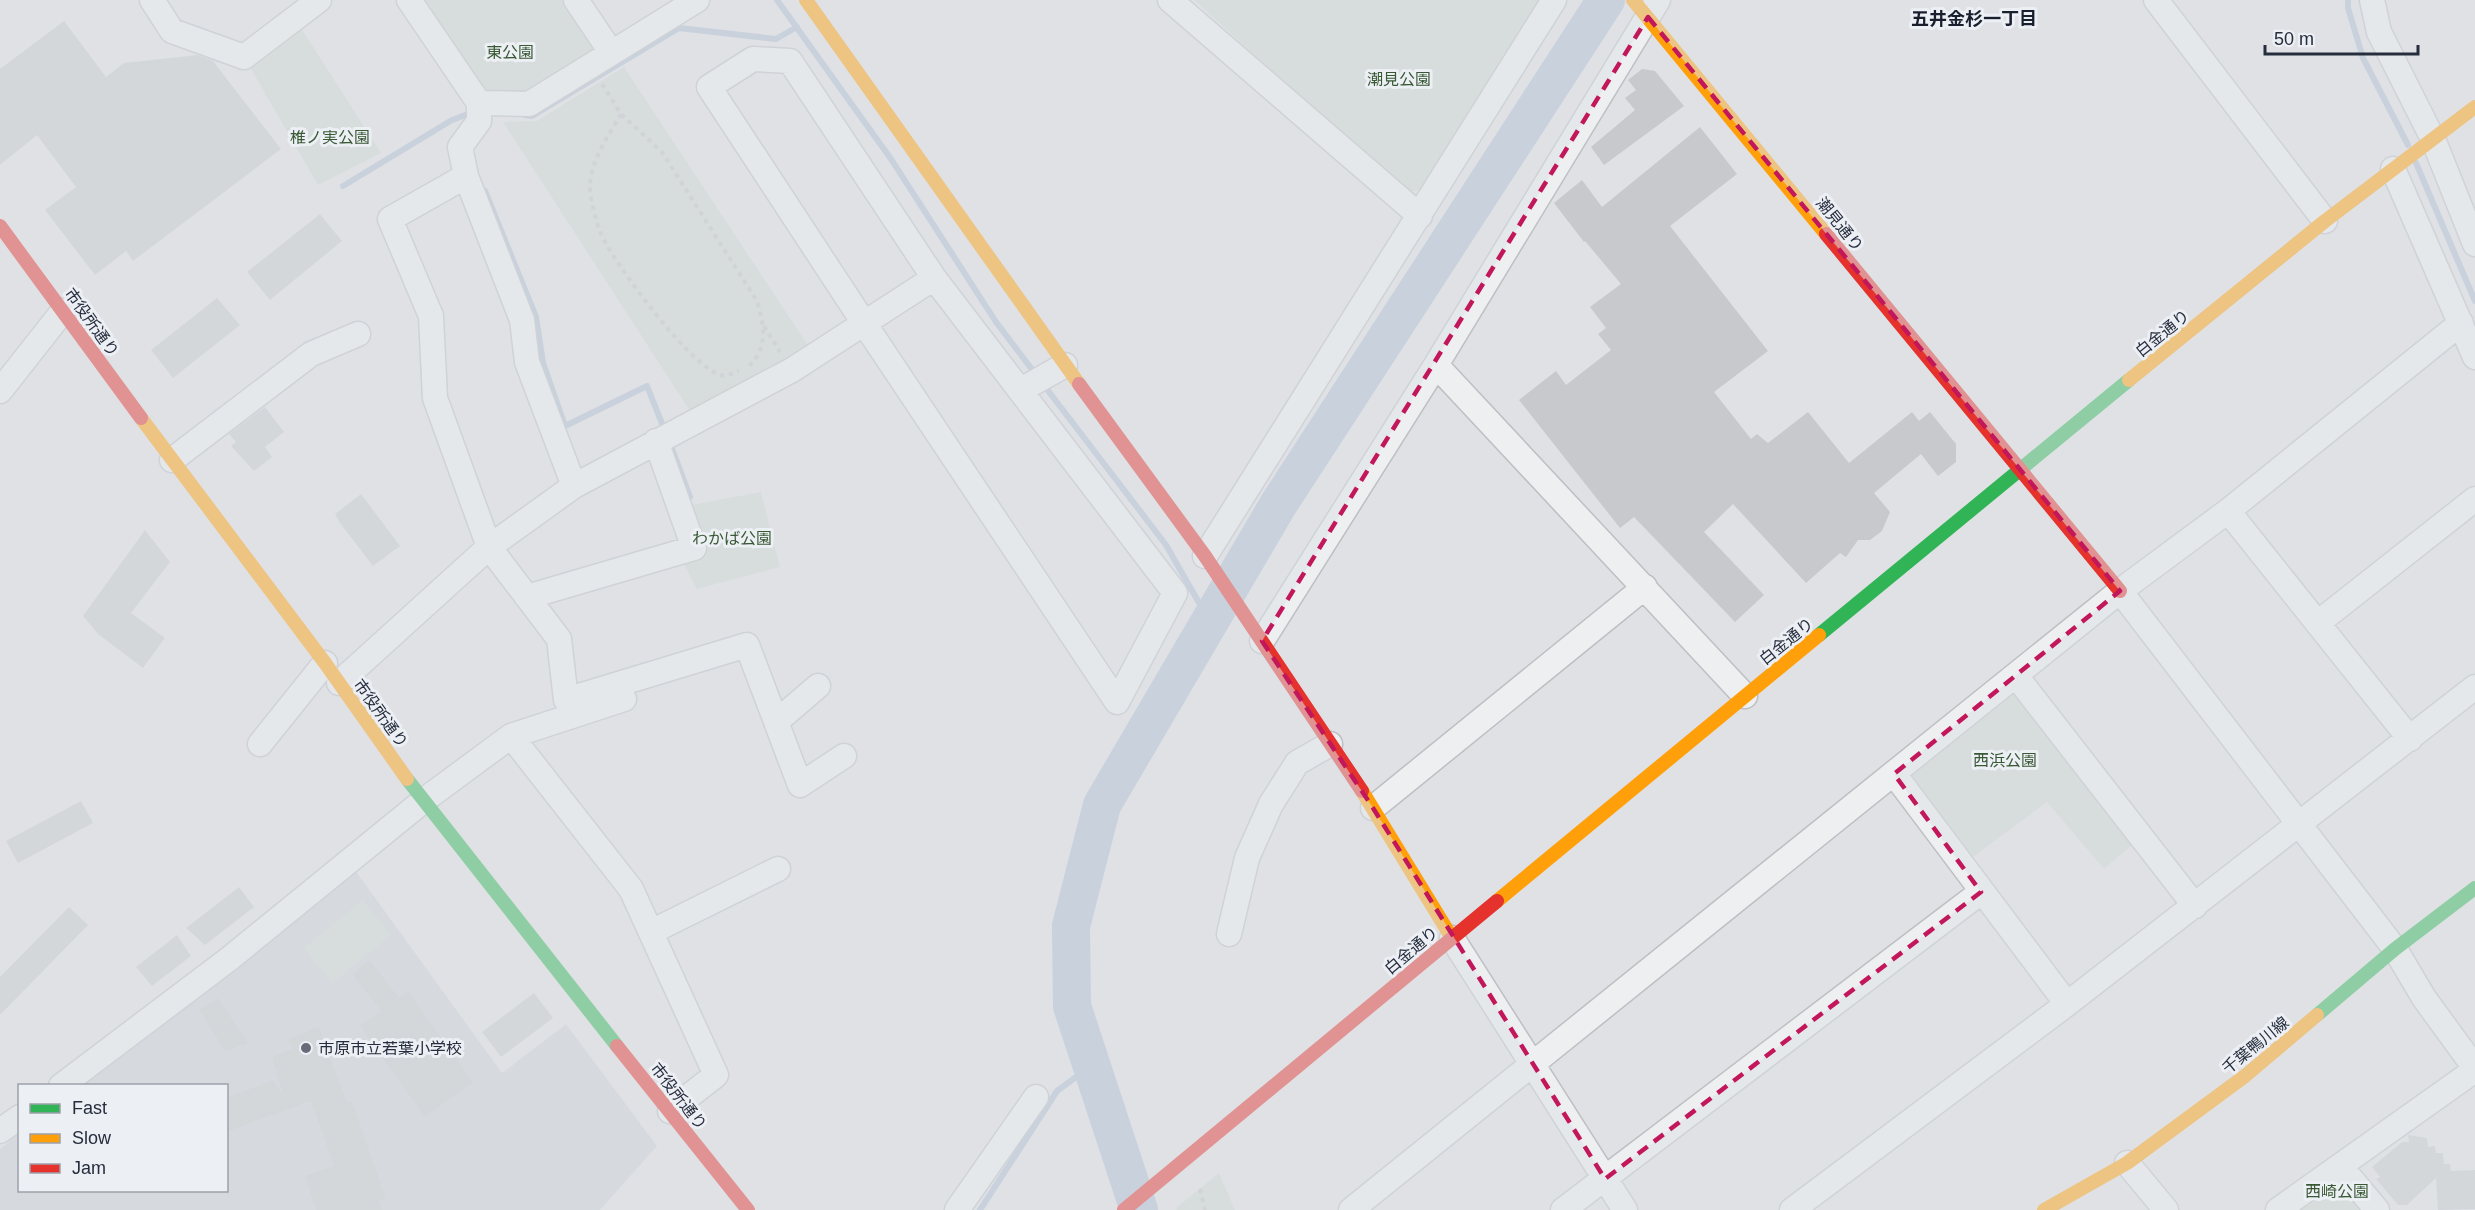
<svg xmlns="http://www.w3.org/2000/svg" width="2475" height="1210" viewBox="0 0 2475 1210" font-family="Helvetica,'Noto Sans JP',sans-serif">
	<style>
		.built { fill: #cdd0d8 }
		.green { fill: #ced8d0 }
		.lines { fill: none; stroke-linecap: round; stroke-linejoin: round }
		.stream { stroke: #adbcd0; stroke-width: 6 }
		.river { stroke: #adbcd0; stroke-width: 38 }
		.building { fill: #c7c9cd }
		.street-casing { stroke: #bdbfc3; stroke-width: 27 }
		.path { stroke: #c1c2c7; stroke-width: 4; stroke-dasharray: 4.5 4.5; stroke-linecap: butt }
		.street { stroke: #eeeff1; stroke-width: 24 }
		.fast { stroke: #30b455; stroke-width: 14 }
		.slow { stroke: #ff9f0a; stroke-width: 14 }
		.jam { stroke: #e5322d; stroke-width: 14 }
		.marked { fill: none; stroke: #c2185b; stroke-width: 4.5; stroke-dasharray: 12 8; stroke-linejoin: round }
		.poi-dot { fill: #676c78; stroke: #eceff4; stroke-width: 2 }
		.labels { text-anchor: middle; stroke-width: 6; stroke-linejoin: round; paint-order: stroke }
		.park-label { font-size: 16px; fill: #395834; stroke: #eceff4 }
		.street-label { font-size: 16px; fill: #262d3d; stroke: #eceff4 }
		.poi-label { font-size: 16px; fill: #262d3d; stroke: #eceff4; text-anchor: start }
		.neighbourhood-label { font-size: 18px; font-weight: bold; fill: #191f2d; stroke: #eceff4 }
	</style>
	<rect width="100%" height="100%" fill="#dfe1e5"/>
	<!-- built -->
	<path class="built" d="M355 870 502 1073 566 1024 657 1146 600 1210H0V1149L19 1134 20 1190H226V1086L81 1085Z"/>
	<!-- green -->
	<path class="green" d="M409 0H576L611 52 529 104 479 103Z
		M1194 0H1544L1421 189 1407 193Z
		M294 17 381 153 318 185 244 57Z
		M624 67 809 347 690 411 503 122 537 121Z
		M761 492 780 567 697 589 678 553 680 507Z
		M2016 676 2141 837 2104 869 2047 802 1962 865 1894 774Z
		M363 900 391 935 332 983 304 948Z
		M2341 1167 2377 1210H2278Z
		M1219 1173 1235 1210H1177L1176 1208Z"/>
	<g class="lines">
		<!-- stream -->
		<path class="stream" d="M777 0 891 159 996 322 1037 376
			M2348 0V8L2363 58 2408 145
			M525 115 532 116 679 28 776 39 797 27
			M2416 163 2475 301
			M343 186 452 120 468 114
			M485 191 536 317 543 363 565 426 647 386 663 426
			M1043 384 1166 545 1210 622
			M671 446 690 497
			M980 1210 1057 1091 1091 1066"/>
		<!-- river -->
		<path class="river" d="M1139 1210 1072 1006 1071 926 1102 805 1278 505 1606 0"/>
	</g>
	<!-- building -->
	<path class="building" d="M64 21 106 77 124 63 198 55 213 61 281 149 133 261 126 251 95 275 45 210 76 187 37 135 0 165V69Z
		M1642 69 1655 71 1684 106 1604 165 1591 147 1635 110 1625 98 1636 90 1628 80Z
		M1700 127 1737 174 1670 226 1768 351 1714 392 1751 439 1757 434 1768 443 1808 412 1849 463 1912 412 1919 421 1930 412 1956 444V462L1938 476 1921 454 1874 493 1890 512 1882 531 1870 540H1858L1846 557 1840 553 1806 583 1733 504 1704 532 1764 595 1735 622 1634 517 1620 528 1519 400 1556 371 1566 385 1611 350 1598 334 1606 328 1590 307 1621 284 1585 241 1584 242 1554 203 1582 180 1602 207Z
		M320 214 342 241 270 300 247 272Z
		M217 298 240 325 173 378 151 350Z
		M265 407 284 432 265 447 272 457 254 471 231 446 236 442 229 434Z
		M361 494 400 546 373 566 340 523 335 514Z
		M145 530 170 562 131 613 165 638 143 668 98 634 83 616Z
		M81 801 93 823 18 863 6 841Z
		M239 887 254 907 205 945 186 928Z
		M69 907 88 925 0 1015V977Z
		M177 935 191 956 152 986 136 967Z
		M370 960 399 998 408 991 473 1082 425 1117 360 1026 381 1011 352 974Z
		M534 993 553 1018 501 1057 482 1032Z
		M218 998 248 1043 225 1051 199 1010Z
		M319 1027 347 1102 352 1101 386 1199 379 1201 382 1210H316L305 1176 334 1166 311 1101 226 1132V1098L273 1080 283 1095 272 1057 293 1049 288 1039Z
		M2408 1135 2427 1138 2428 1147 2435 1146 2436 1153H2443L2444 1164H2450L2451 1171 2475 1170V1209L2438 1210 2436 1178 2407 1205H2398L2376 1179 2380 1177 2372 1167 2402 1142H2409Z"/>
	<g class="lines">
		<defs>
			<path id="street" d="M152 0 172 31 244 57 319 0
				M409 0 479 103V121L460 147 466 176 522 320 527 362 574 486
				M576 0 611 52
				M1170 0 1420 216
				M2156 0 2325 221
				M2372 0 2379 32 2433 139 2475 244
				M753 59 790 61 934 278 1175 593 1117 702 864 323 709 87Z
				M479 103 529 104 697 0
				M2393 169 2475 357
				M466 176 390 219 431 316 435 398 489 547 559 639 566 700 747 645 800 785 844 756
				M1436 365 1745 696
				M1021 390 1065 365
				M0 391 63 311
				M172 460 311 354 358 334
				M2228 511 2410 739
				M1205 556 1554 0
				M2120 591 2395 949 2424 998 2475 1068
				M527 597 694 548 656 441
				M2319 622 2475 499
				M1262 641 1436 365 1658 0
				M2016 676 2195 906
				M339 683 489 547 574 486 792 370 934 278
				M776 722 818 686
				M511 736 631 889 716 1075 670 1111
				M260 744 325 663
				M1894 774 2067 1004
				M1373 808 1645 587
				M651 932 778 869
				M1229 934 1247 858 1271 804 1297 763 1330 744
				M1452 938 1625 1210
				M61 1086 229 959 423 801 511 736 624 699
				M0 1131 20 1117
				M2127 1163 2166 1210
				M2341 1167 2377 1210
				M957 1210 1036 1097
				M1351 1210 2120 591 2228 511 2461 323
				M1563 1210 1981 892
				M1792 1210 2067 1004 2475 687
				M2278 1210 2475 1070"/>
		</defs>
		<!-- street casing -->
		<use href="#street" class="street-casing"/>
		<!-- path -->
		<path class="path" d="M602 84 621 114 662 152 757 301C764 326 769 347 748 367
			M621 114C609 135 591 160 590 185 590 199 596 222 601 234 614 263 692 369 721 375 727 377 733 373 739 371
			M764 326 780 352
			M1200 1189 1205 1210"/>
		<!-- street -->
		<use href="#street" class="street"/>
		<!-- fast -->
		<path class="fast" d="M1819 635 2129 380
			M407 779 617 1046
			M2317 1015 2395 949 2475 888"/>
		<!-- slow -->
		<path class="slow" d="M806 0 1079 384
			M1633 0 1826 234
			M2129 380 2325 221 2475 107
			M141 418 325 663 407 779
			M1362 791 1452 938
			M1497 901 1819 635
			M2044 1210 2127 1163 2245 1076 2317 1015"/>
		<!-- jam -->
		<path class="jam" d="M0 226 141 418
			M1826 234 2120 591
			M1079 384 1205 556 1362 791
			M617 1046 748 1210
			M1124 1210 1497 901"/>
	</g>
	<!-- marked area -->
	<path d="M0 0H2475V1210H0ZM1648 17 2120 591 1894 774 1981 892 1605 1179 1373 808 1262 641Z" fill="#dfe1e5" fill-opacity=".55" fill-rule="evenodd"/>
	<path class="marked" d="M1648 17 2120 591 1894 774 1981 892 1605 1179 1373 808 1262 641Z"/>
	<!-- markers -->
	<circle class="poi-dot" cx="306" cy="1048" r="6"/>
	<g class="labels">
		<!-- park labels -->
		<g class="park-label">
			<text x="510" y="58">東公園</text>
			<text x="1399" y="85">潮見公園</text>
			<text x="330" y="143">椎ノ実公園</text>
			<text x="732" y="544">わかば公園</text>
			<text x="2005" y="766">西浜公園</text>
			<text x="2337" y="1197">西崎公園</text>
		</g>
		<!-- street labels -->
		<g class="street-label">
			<text transform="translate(1840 224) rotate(51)" y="6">潮見通り</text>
			<text transform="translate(92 322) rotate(54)" y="6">市役所通り</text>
			<text transform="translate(2162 333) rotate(-39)" y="6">白金通り</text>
			<text transform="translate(1786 641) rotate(-39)" y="6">白金通り</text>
			<text transform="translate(381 713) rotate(54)" y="6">市役所通り</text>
			<text transform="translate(1411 950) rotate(-40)" y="6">白金通り</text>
			<text transform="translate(2255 1045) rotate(-39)" y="6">千葉鴨川線</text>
			<text transform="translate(679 1096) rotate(52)" y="6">市役所通り</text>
		</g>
		<!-- poi labels -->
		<g class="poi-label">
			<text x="318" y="1054">市原市立若葉小学校</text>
		</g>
		<!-- neighbourhood labels -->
		<g class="neighbourhood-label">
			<text x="1974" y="25">五井金杉一丁目</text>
		</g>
	</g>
	<!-- legend -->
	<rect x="18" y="1084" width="210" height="108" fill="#eceff4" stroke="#9da1ab" stroke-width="1.5"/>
	<rect x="30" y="1104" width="30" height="9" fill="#30b455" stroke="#9da1ab" stroke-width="1.5"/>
	<text x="72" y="1114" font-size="18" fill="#262d3d">Fast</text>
	<rect x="30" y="1134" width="30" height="9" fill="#ff9f0a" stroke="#9da1ab" stroke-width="1.5"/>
	<text x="72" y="1144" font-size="18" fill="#262d3d">Slow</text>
	<rect x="30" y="1164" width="30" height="9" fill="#e5322d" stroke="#9da1ab" stroke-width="1.5"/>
	<text x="72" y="1174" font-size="18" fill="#262d3d">Jam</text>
	<!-- scale -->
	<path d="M2265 45v9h153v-9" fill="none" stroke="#262d3d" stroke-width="3"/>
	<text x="2274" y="45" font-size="18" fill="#262d3d" stroke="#eceff4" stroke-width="4.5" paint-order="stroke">50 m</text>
</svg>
